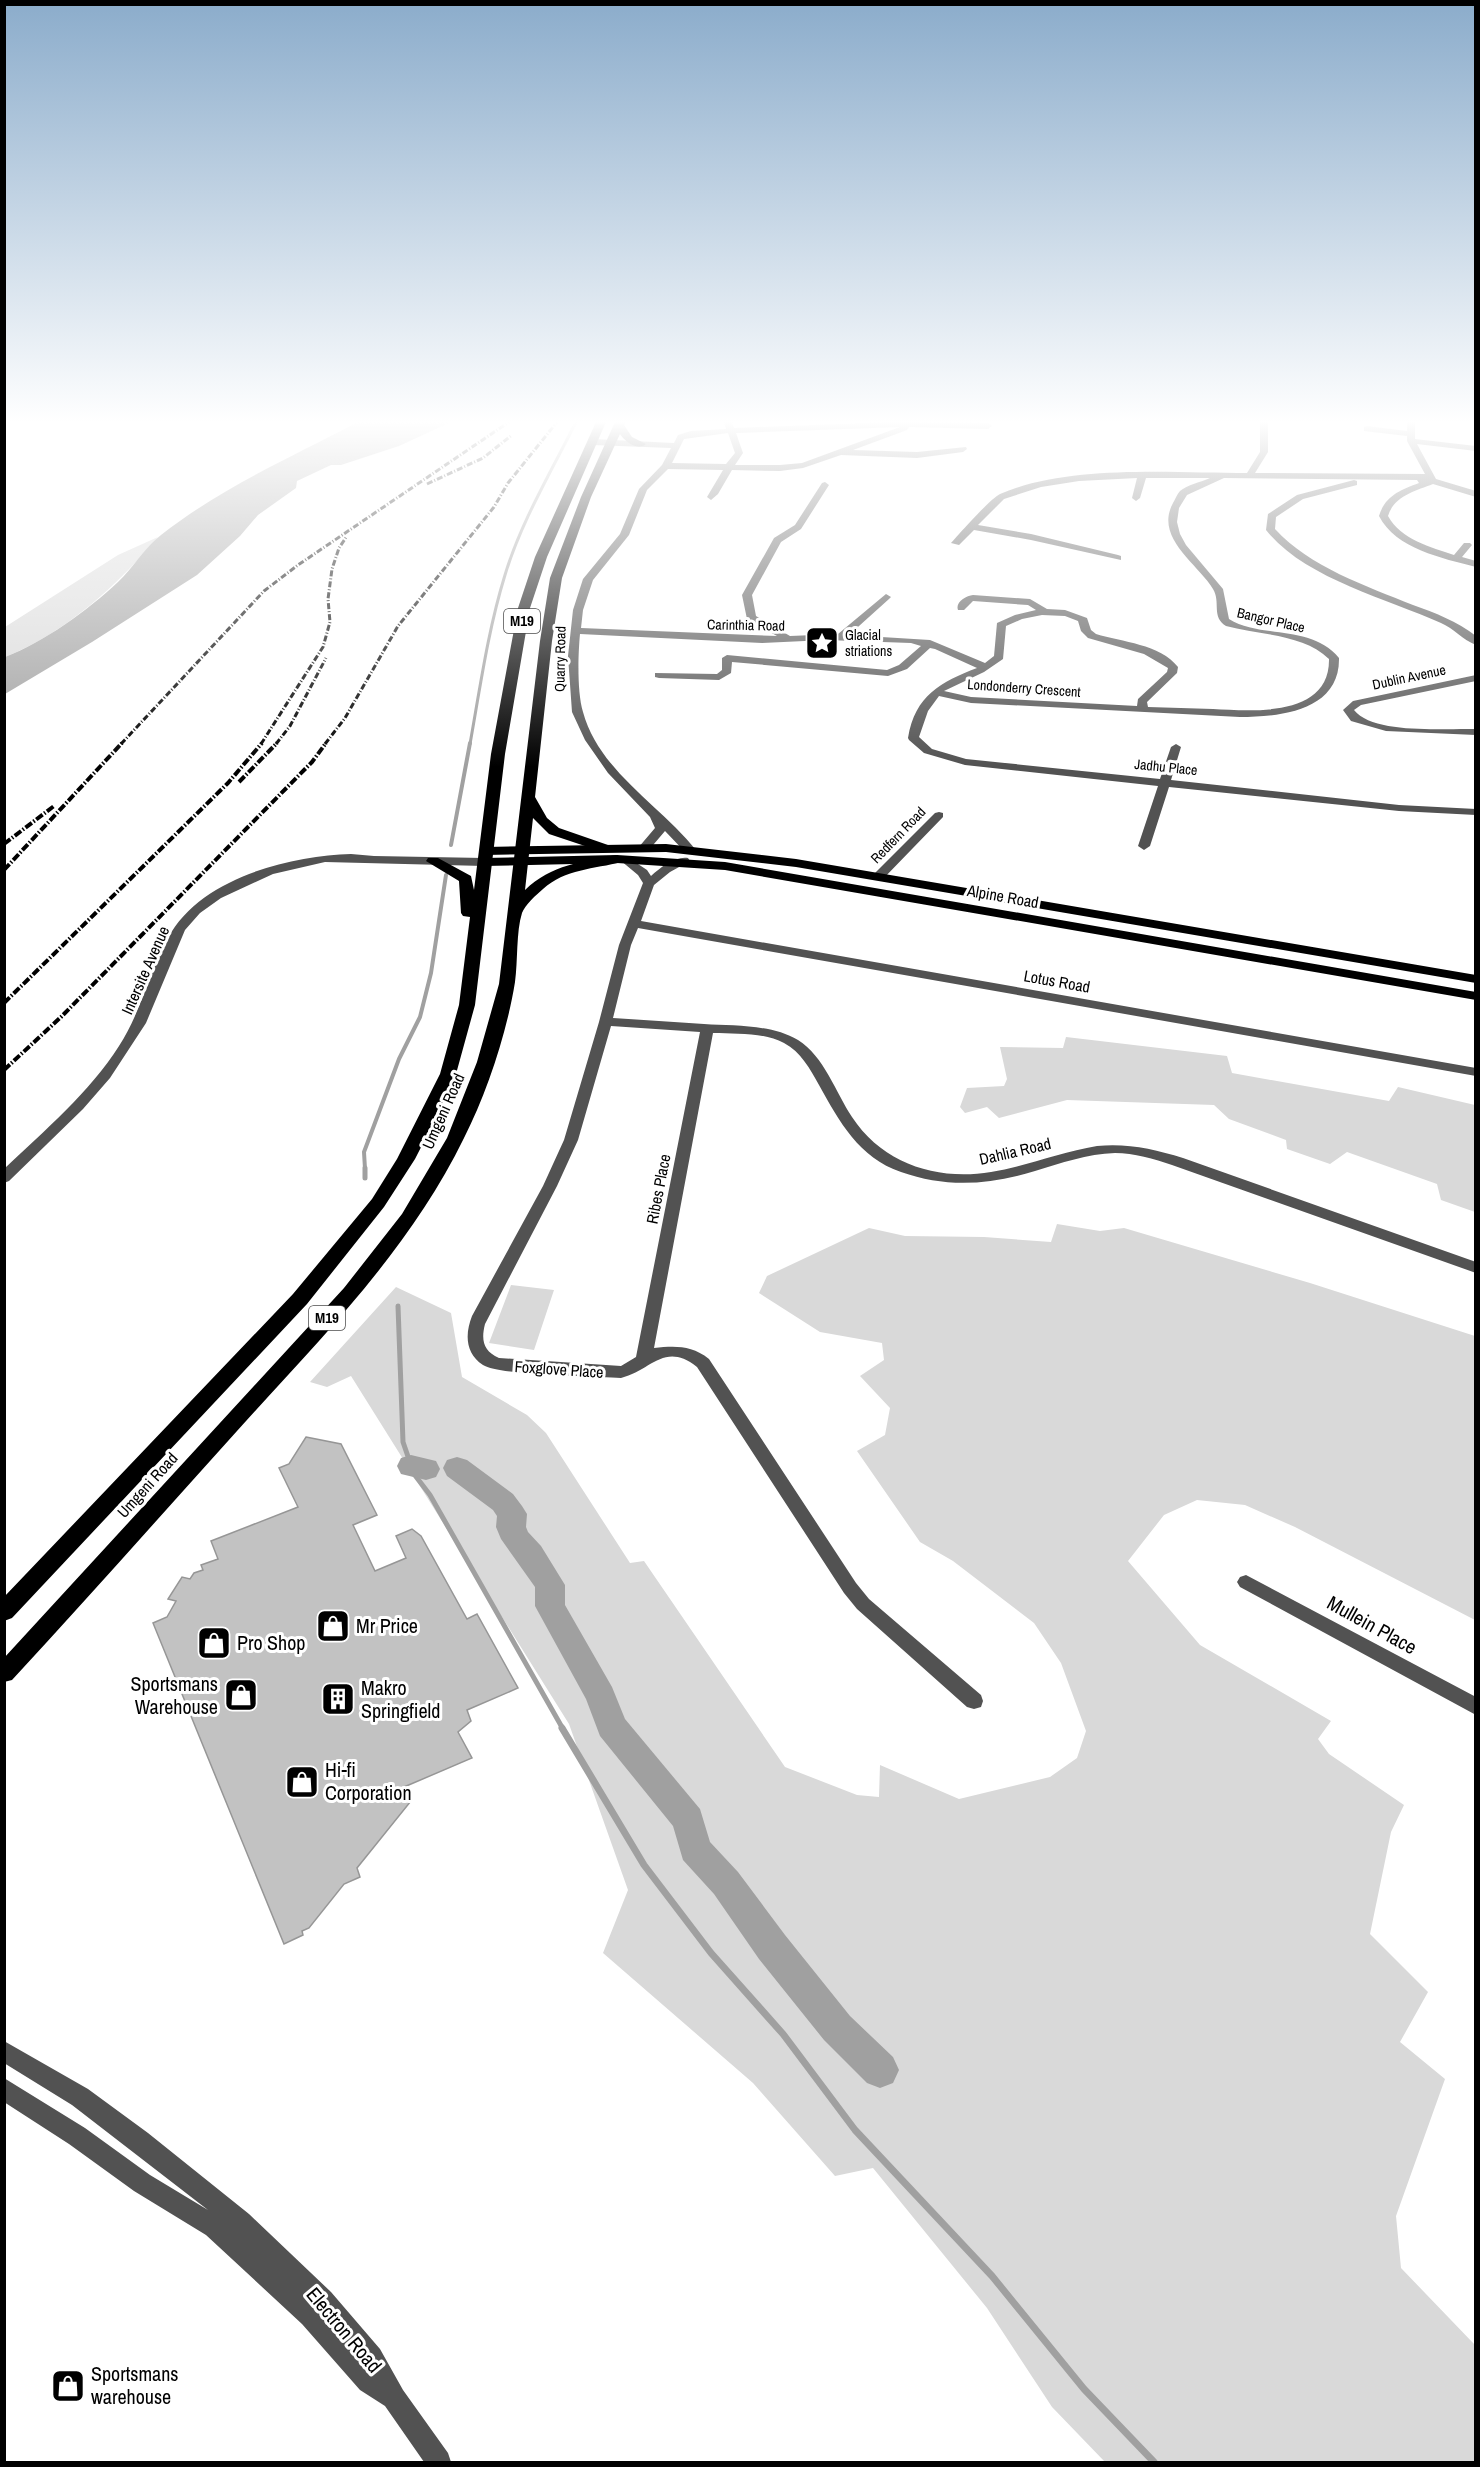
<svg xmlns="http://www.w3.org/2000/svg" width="1480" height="2467" viewBox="0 0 1480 2467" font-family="'Archivo Narrow',sans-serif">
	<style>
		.green { fill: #d9d9d9 }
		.water { fill: #a0a0a0 }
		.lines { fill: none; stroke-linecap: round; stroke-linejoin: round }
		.stream-far3 { stroke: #a0a0a0; stroke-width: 3 }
		.stream-far2 { stroke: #a0a0a0; stroke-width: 4 }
		.stream-far1 { stroke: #a0a0a0; stroke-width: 5 }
		.stream { stroke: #a0a0a0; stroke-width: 7 }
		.river { fill: #a0a0a0; fill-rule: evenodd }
		.building { fill: #c2c2c2; stroke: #969696; stroke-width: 1.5 }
		.minor { fill: #525252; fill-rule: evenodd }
		.major { fill: #000; fill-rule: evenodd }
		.highway { fill: #000; fill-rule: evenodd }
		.rail-far1 { stroke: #000; stroke-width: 3; stroke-dasharray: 6 2 1 2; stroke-linecap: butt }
		.rail { stroke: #000; stroke-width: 4; stroke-dasharray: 8 2 1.5 2; stroke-linecap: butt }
		.labels { text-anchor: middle; stroke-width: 6; stroke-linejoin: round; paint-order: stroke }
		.far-street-label { font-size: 14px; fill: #000; stroke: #fff }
		.far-poi-label { font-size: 14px; fill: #000; stroke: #fff; text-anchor: start }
		.shield { fill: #fff; stroke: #4c4c4c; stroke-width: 1.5 }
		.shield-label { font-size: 15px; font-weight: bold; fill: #000 }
		.street-label { font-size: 16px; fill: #000; stroke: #fff }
		.near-street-label { font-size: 20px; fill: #000; stroke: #fff }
		.near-poi-label { font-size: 20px; fill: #000; stroke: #fff; text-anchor: start }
	</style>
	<rect width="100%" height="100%" fill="#fff"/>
	<!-- green -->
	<path class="green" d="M158 537C117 586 65 633 5 657V627L118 555Z
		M1066 1037 1227 1056 1232 1073 1389 1101 1398 1087 1475 1105V1212L1441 1200 1437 1184 1347 1152 1330 1164 1287 1149 1286 1140 1229 1119 1214 1105 1067 1100 999 1118 987 1107 965 1113 960 1107 967 1088 1004 1086 1007 1079 1000 1047 1063 1048Z
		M1057 1224 1100 1231 1124 1228 1310 1283 1475 1336V1620L1295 1527 1245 1505 1197 1500 1164 1515 1128 1561 1200 1645 1331 1721 1318 1739 1329 1754 1404 1805 1391 1832 1370 1934 1428 1992 1400 2042 1445 2079 1396 2216 1401 2268 1475 2345V2462H1105L1052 2407 987 2308 873 2168 835 2176 753 2083 603 1953 628 1890 569 1724 351 1376 327 1387 310 1382 396 1287 451 1313 462 1377 527 1415 546 1433 630 1563 644 1561 785 1767 857 1795 879 1797 880 1765 959 1799 1050 1777 1077 1758 1086 1731 1061 1663 1034 1623 953 1561 920 1542 857 1451 885 1435 890 1408 860 1376 884 1360 882 1343 820 1332 759 1293 767 1276 869 1228 905 1236 984 1237 1051 1242Z
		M511 1285 554 1290 534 1350 489 1343Z"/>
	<!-- water -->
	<path class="water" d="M358 422H451L399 446 341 465H331L297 481 296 488 258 515 240 536 197 575 92 642 5 694V657C44 642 87 611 118 582 133 568 145 547 161 535 224 486 288 459 358 422Z"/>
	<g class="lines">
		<!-- stream-far3 -->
		<path class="stream-far3" d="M470 744C480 688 488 630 505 575 521 522 551 472 576 422"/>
		<!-- stream-far2 -->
		<path class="stream-far2" d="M451 845 470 743
			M365 1169 364 1152 399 1059 420 1017 431 973 446 875"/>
		<!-- stream-far1 -->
		<path class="stream-far1" d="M365 1168V1178
			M398 1306 403 1442 414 1474 430 1495 563 1729"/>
		<!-- stream -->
		<path class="stream" d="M562 1728 644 1865 711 1953 783 2034 855 2130 992 2276 1084 2389 1154 2462"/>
		<!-- river -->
		<path class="river" d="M411 1455 436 1461 440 1469 436 1477 426 1480 401 1474 397 1466 401 1458Z
			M457 1457 467 1460 513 1494 522 1506 527 1514 526 1527 528 1532 541 1546 565 1585V1605L612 1687 625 1719 700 1809 710 1842 738 1872 785 1935 850 2016 893 2057 899 2070 893 2083 880 2088 867 2083 824 2040 759 1959 714 1894 683 1860 673 1826 600 1736 586 1699 535 1606V1587L501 1539 496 1527 497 1516 493 1510 447 1476 443 1468 447 1460Z"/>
	</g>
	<!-- building -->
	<path class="building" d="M306 1437 341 1444 377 1515 353 1525 375 1571 406 1558 396 1536 412 1529 421 1536 467 1619 477 1614 518 1688 467 1710 471 1721 458 1732 472 1758 404 1787 411 1801 357 1868 360 1877 344 1884 309 1928 302 1931 303 1935 284 1944 153 1623 167 1617 176 1601 168 1599 182 1577 190 1579 194 1573 203 1570 201 1565 218 1559 211 1541 298 1507 279 1468 289 1464Z"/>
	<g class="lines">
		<!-- minor -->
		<path class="minor" d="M724 422H732L734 428 892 422 988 423 992 426 988 429 909 427 907 430 853 450 917 452 966 447 967 449 963 452 917 458 841 455 803 468 780 471 732 470 718 494 711 500 707 497 723 470 668 469 647 490 629 535 593 580 583 610 581 628 777 636 747 619 742 595 774 538 795 525 822 483 825 482 829 485 801 529 781 542 752 595 756 616 790 636 838 634 886 594 891 597 889 599 849 635 930 640 985 663 994 656 997 623 1015 615 1036 610 1028 605 973 601 964 610H958C955 602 966 596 973 595L1030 599 1047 609 1065 610 1087 618 1091 630 1096 634C1122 642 1160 644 1178 667L1177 673 1147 702 1148 707C1170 708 1191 708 1213 709 1252 711 1330 718 1329 659 1304 634 1259 635 1226 626 1211 617 1221 602 1213 589 1198 564 1154 538 1173 503 1175 500 1177 494 1180 491 1187 485 1201 482 1210 478H1146L1140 498 1136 501 1132 498 1137 478 1079 481 1041 487 1004 499 978 525 1031 534 1118 555 1121 556V560L1031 540 974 530 959 545 951 543C960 533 990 499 1000 494 1069 464 1172 473 1247 473L1260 452V422H1268V452L1255 473 1425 474 1407 441V436L1364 431V427L1367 426 1407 431V422H1415V439L1476 446V451L1417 444 1436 479 1476 491V497L1433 484C1415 491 1394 496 1388 516 1401 540 1431 547 1454 555L1464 543H1470L1472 545 1462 557 1476 561V567C1442 558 1396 549 1379 516 1385 496 1400 490 1419 483L1417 480 1224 478 1187 495 1179 508 1177 522 1180 534 1186 545 1223 589 1229 619C1261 639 1311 624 1339 658 1340 711 1280 717 1240 717L971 703 939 696 928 711 919 737 932 749 966 759 1160 779 1171 747 1176 744 1181 747 1171 780 1399 805 1476 809V815L1399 811 1169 787 1150 846 1144 850 1138 846 1158 786 965 765 924 753 909 740 908 738C915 695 941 682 977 668L935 649 930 648 907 669 888 676 732 662 731 673 719 680 659 678 655 677V673L717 674 722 670V658L727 655 887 670 899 665 921 646 911 643 826 640 762 643 580 634C578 655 577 692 583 712 599 771 660 805 696 850L694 853H686L665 831 648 851H640L638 848 655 828 650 817 608 773 585 740 572 712 568 656 573 610 583 579 620 534 639 489 662 465 671 448 593 445 589 442 593 439 674 443 678 435 691 431 726 429ZM900 427 802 463 780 465H735L743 453 736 433ZM728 433 735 453 726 464 672 463 684 439ZM1042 615 1065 616 1078 621 1081 631 1088 638 1144 654 1168 668 1167 672 1138 699 1137 706 971 697 944 691 984 672 1003 659 1006 626 1022 619Z
			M1354 480 1357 481V485L1303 499 1276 517 1275 529C1310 567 1366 586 1413 605 1435 613 1457 621 1476 636V645C1463 640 1453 628 1441 623 1385 598 1304 578 1266 530L1268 514 1297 495Z
			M1476 675V681L1361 705 1354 710C1374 735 1445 728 1476 729V735L1386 731 1351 721 1343 710 1353 701Z
			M939 812 943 813V817L882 880H874V874L935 813Z
			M351 854 374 856 484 858 490 862 484 866 325 862 273 874 221 898 200 913 185 930 146 1023 110 1078 83 1109 9 1181 4 1183V1169C45 1130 89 1093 119 1046 141 1012 149 973 168 938 200 878 289 856 351 854Z
			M626 856 647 870 651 876C661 867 675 856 688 858L690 861 670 872 654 885 641 921 1476 1068V1076L638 928 631 945 613 1018C644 1020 674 1022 704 1024 734 1026 771 1024 798 1040 824 1056 836 1093 852 1117 883 1164 937 1181 991 1172 1027 1166 1061 1152 1097 1146 1127 1143 1154 1149 1183 1158L1476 1262V1273L1172 1165C1154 1159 1134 1153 1115 1153 1087 1154 1061 1163 1035 1171 989 1185 946 1188 901 1172 859 1158 839 1121 819 1085 810 1069 801 1052 784 1043 763 1032 736 1034 713 1033L654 1348C675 1346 691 1345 709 1359L856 1583 869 1599 981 1695 983 1701 981 1707 974 1709 967 1707 857 1609 844 1593 697 1367C664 1341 651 1371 621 1378 594 1376 501 1376 483 1365 465 1353 465 1334 472 1316L543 1186 564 1140 599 1022 619 945 643 883 638 875 620 860ZM611 1026 700 1032 636 1357 621 1366 499 1358C483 1351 481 1340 485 1324L557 1186 578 1140Z
			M1246 1575 1476 1697V1715L1240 1587 1237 1582 1240 1577Z
			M4 2041 88 2089 148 2133 249 2214 331 2292 380 2349 403 2390 448 2453 451 2462H424L385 2406 360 2390 302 2324 206 2235 134 2191 69 2144 4 2102V2078L85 2128 150 2175 208 2210 72 2105 4 2063Z"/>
		<!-- major -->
		<path class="major" d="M666 844 796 859 1476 975V983L796 867 666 852 485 855 479 851 485 847Z
			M617 855 725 862 1476 992V1000L725 870 617 863 484 866 478 862 484 858Z"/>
		<!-- highway -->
		<path class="highway" d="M596 422H606L547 557 530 608 505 754 475 1005 456 1074 437 1116 415 1159 384 1207 307 1304 12 1618 4 1621V1597L293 1294 372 1199 397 1159 440 1074 459 1005 470 917 463 916 461 913 459 881 426 861 428 858H438L471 876 474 890 491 754 518 608 535 557Z
			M615 422H625L624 425 632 437 646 444C638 451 625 442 620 434L591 497 562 578 552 641 535 797 547 818 559 828 608 845 610 848 603 852 549 834 533 818 525 890C551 865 583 861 617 855L624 859 622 862C594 869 565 869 543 889 536 895 525 905 522 913 516 932 518 961 515 982 507 1032 487 1093 464 1138 409 1251 320 1339 237 1431 162 1514 88 1598 12 1680L4 1682V1658L344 1288 402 1214 447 1138 477 1062 499 984 540 641 550 578 581 497Z"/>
		<!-- rail-far1 -->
		<path class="rail-far1" d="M427 484 483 458 512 435
			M121 744 264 591 298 565 509 422
			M261 744 323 647 330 622 328 599 332 569 339 548 347 536
			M276 744 290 726 326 658
			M325 744 345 718 398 626 494 507 508 483 557 422"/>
		<!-- rail -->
		<path class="rail" d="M239 782 277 743
			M4 844 54 806
			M4 870 122 743
			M4 1003 228 783 262 743
			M4 1070 61 1017 312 762 326 743"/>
	</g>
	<!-- sky -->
	<linearGradient id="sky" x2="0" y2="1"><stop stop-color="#8baccb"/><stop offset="0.55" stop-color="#fff"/><stop offset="1" stop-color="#fff" stop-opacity="0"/></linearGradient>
	<rect width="1480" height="767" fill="url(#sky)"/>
	<!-- icons -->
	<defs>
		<symbol id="sight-square" viewBox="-11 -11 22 22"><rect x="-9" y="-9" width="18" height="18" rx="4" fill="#000" stroke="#fff"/><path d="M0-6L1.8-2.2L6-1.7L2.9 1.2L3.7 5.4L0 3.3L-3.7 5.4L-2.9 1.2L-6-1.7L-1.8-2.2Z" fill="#fff"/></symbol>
		<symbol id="shop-square" viewBox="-11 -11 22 22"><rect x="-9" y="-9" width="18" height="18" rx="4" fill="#000" stroke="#fff"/><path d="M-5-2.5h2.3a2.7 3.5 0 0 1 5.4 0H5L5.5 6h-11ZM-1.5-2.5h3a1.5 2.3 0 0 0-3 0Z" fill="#fff"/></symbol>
		<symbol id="building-square" viewBox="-11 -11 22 22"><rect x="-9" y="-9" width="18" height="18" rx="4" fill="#000" stroke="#fff"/><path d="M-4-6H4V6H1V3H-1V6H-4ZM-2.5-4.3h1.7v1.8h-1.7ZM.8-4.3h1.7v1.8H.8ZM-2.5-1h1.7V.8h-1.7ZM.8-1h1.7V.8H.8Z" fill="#fff"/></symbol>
	</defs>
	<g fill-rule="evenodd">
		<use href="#sight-square" x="803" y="624" width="38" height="38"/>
		<use href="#shop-square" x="314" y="1607" width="38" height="38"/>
		<use href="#shop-square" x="195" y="1624" width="38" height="38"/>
		<use href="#shop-square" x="222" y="1676" width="38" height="38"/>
		<use href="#building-square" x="319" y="1680" width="38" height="38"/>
		<use href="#shop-square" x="283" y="1763" width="38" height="38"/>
		<use href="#shop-square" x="49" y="2367" width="38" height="38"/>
	</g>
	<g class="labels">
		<!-- far-street labels -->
		<g class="far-street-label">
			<text transform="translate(1271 620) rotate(13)" y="5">Bangor Place</text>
			<text transform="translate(746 625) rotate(1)" y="5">Carinthia Road</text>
			<text transform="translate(560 659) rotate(-89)" y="5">Quarry Road</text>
			<text transform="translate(1409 677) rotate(-12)" y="5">Dublin Avenue</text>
			<text transform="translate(1024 688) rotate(4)" y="5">Londonderry Crescent</text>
			<text transform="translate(1166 767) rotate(6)" y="5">Jadhu Place</text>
			<text transform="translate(898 835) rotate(-46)" y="5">Redfern Road</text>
		</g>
		<!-- far-poi labels -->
		<g class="far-poi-label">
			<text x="845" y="640">Glacial<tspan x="845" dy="16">striations</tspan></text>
		</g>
		<!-- shield labels -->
		<g class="shield">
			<rect x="504" y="609" width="36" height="24" rx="4.5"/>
			<rect x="309" y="1306" width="36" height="24" rx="4.5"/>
		</g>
		<g class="shield-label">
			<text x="522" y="626">M19</text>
			<text x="327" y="1323">M19</text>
		</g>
		<!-- street labels -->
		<g class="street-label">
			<text transform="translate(1003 896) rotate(10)" y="6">Alpine Road</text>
			<text transform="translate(145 970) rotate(-66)" y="6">Intersite Avenue</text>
			<text transform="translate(1057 981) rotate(10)" y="6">Lotus Road</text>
			<text transform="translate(443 1111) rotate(-66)" y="6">Umgeni Road</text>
			<text transform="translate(1015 1151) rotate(-13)" y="6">Dahlia Road</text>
			<text transform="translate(658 1189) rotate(-79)" y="6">Ribes Place</text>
			<text transform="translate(559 1369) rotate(4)" y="6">Foxglove Place</text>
			<text transform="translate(147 1485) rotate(-48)" y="6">Umgeni Road</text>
		</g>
		<!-- near-street labels -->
		<g class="near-street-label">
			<text transform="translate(1372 1625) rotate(29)" y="7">Mullein Place</text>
			<text transform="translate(344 2330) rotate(50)" y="7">Electron Road</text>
		</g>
		<!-- near-poi labels -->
		<g class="near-poi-label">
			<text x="356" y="1633">Mr Price</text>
			<text x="237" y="1650">Pro Shop</text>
			<text x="218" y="1691" text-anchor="end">Sportsmans<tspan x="218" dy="23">Warehouse</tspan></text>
			<text x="361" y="1695">Makro<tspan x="361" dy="23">Springfield</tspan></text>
			<text x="325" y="1777">Hi-fi<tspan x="325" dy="23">Corporation</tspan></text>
			<text x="91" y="2381">Sportsmans<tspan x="91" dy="23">warehouse</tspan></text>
		</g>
	</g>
	<!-- border -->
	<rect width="1480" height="2467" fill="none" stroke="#000000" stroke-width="12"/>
</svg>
